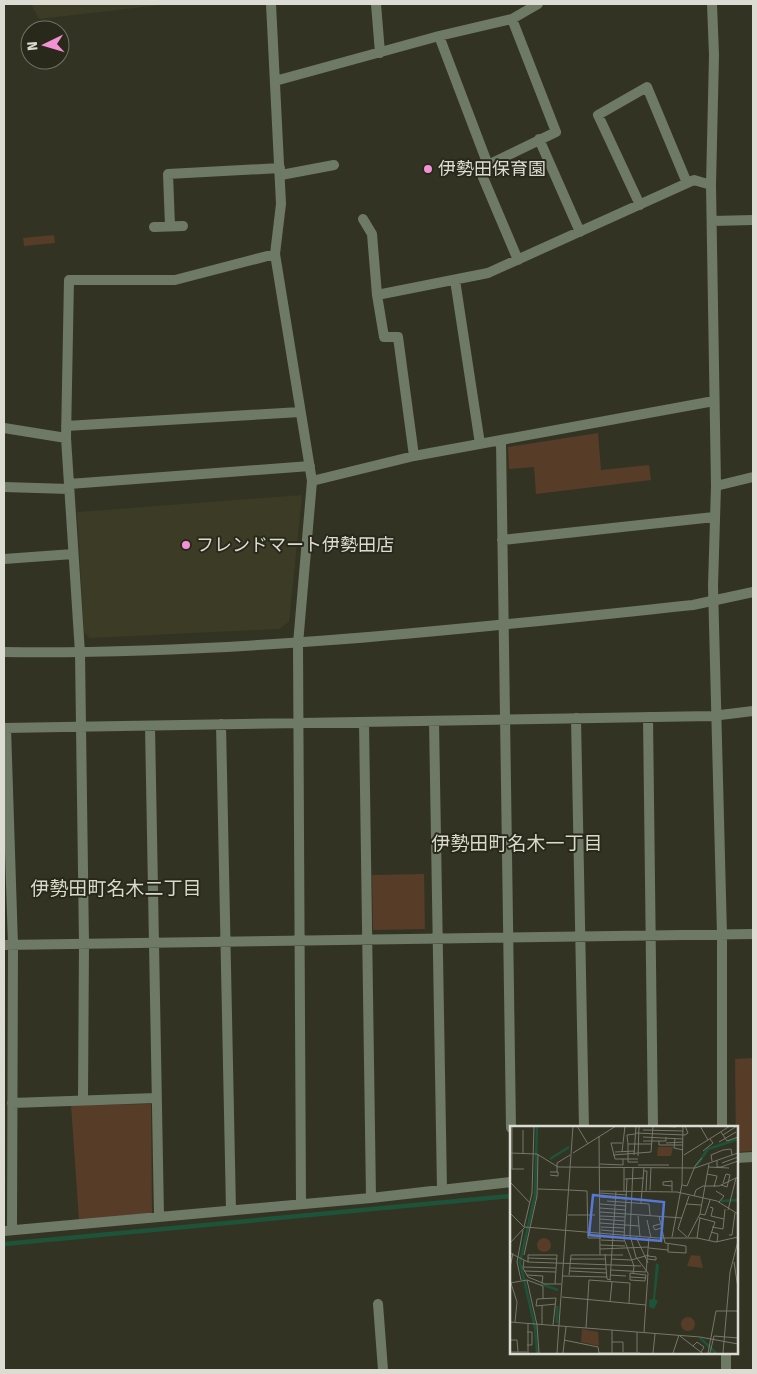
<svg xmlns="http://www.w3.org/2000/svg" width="757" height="1374" viewBox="0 0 757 1374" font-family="'Fira Sans','Noto Sans JP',sans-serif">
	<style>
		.built { fill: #3b3b26 }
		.green { fill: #573c28 }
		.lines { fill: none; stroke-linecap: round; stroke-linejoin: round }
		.stream { stroke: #1d5439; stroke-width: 4.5 }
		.minor { stroke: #6e7a66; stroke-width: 10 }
		.tertiary { stroke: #6e7a66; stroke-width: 10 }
		.poi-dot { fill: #f391d5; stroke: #29291b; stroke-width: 2 }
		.labels { text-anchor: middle; stroke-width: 4; stroke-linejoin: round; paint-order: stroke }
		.poi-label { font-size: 18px; fill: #dcdcd3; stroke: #29291b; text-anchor: start }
		.neighbourhood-label { font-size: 19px; fill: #dadac8; stroke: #29291b }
		.inset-river { fill: none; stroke: #1d5439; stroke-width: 2.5 }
		.inset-road { fill: none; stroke: #77776a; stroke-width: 1 }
		.view { fill: #5679d6; fill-opacity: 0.15; stroke: #5679d6; stroke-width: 2.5 }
		.inset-edge { fill: none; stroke: #dcdcd3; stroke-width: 2.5 }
	</style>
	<rect width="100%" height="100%" fill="#333324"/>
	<!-- built -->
	<path class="built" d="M31 4H170L39 19Z
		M302 495 289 622 279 629 90 638 84 632 77 512Z"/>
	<!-- green -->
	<path class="green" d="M54 235 55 243 24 246 23 238Z
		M598 433 601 470 649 465 651 480 536 494 534 467 509 469 508 447Z
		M424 874 425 929 373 930 372 875Z
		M753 1058V1151L736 1152 735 1059Z
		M151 1104 152 1213 79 1220 71 1105Z"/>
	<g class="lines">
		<!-- stream -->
		<path class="stream" d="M4 1244 511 1196"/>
		<!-- minor -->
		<path class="minor" d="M271 4 281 204 275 254 312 481 298 644 301 1203
			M376 4 380 53
			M712 4 714 55 711 185 716 486 713 586 722 935V1128
			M439 36 488 165 556 132 512 19
			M275 81 439 36 512 19 538 4
			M539 139 580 232
			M488 165 479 168 518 260
			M281 175 334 165
			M640 205 598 115 647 87 687 183
			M363 219 372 234 377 295 384 337H398L414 456
			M712 221 753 220
			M170 226 168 174 280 168
			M154 227 183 226
			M455 280 480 444
			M377 295 488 273 694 180 711 185
			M66 426 300 412
			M4 428 66 438
			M501 441 511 1128
			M312 481 414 456 714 401
			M69 484 310 466
			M716 486 753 477
			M4 487 69 489
			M502 540 714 517
			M4 559 73 554
			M648 717 653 1128
			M576 718 584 1128
			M434 721 442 1190
			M364 722 371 1198
			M221 724 231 1210
			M150 726 159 1216
			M4 728 712 716 753 711
			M6 728 13 945 12 1230
			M4 945 753 934
			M83 1100 84 944 80 653 66 438 69 280H175L275 254
			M12 1103 156 1098
			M736 1158 753 1157
			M4 1231 371 1198 511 1182
			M378 1304 383 1370"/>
		<!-- tertiary -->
		<path class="tertiary" d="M4 652C234 655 464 629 693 605L753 592
			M726 1353V1370"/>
	</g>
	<!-- markers -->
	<g class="poi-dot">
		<circle cx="428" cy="169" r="5"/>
		<circle cx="186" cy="545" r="5"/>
	</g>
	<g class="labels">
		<!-- poi labels -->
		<g class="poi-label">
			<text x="438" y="175">伊勢田保育園</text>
			<text x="196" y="551">フレンドマート伊勢田店</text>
		</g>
		<!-- neighbourhood labels -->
		<g class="neighbourhood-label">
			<text x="517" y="850">伊勢田町名木一丁目</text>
			<text x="116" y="895">伊勢田町名木二丁目</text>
		</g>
	</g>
	<!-- overview -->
	<g transform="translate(510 1126)">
		<rect width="228" height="228" fill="#333324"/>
		<path d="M148 21H163L161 30H147ZM27 119a7 7 0 1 1 14 0a7 7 0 1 1-14 0ZM181 129 190 130 193 142 177 140ZM171 198a7 7 0 1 1 14 0a7 7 0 1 1-14 0ZM72 203 88 206 89 220 71 216Z" fill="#573c28"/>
		<path d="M146 137 149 139 145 173 148 175 144 183 139 181V174L143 173Z" fill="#1d5439"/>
		<path class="inset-river" d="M40 33 59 21M186 40 198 23 228 13M211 75 228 74M31 158 48 164M47 197V180M190 212 206 227M27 227 25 202 10 136 25 69 27 0"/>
		<path class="inset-road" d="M2 0V27M67 0 78 18M148 0 166 1M190 0 198 14M13 4V27M133 4 173 5M211 6 217 15 228 11M125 7 175 9 178 7 175 0M213 9 227 0M89 10 90 129M133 11 173 13M165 12 164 22 173 24M133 15H156V11M149 15V19H173M209 16 226 6M112 17H101L105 33H128M156 17 173 16M118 18 117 9 125 8M193 25 203 17 200 13M105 26 125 25M112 26 115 0M0 27 27 28 48 41 185 42 228 27M2 27V43H14M63 27 106 0M103 29 141 26 143 0M124 29 126 0M174 29 220 0M128 30 129 0M202 35 201 29 213 24 221 23 222 29M207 35V41H211L228 35M128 36H118V18H142M212 37 228 31M90 38 113 39V33M128 39H159M114 41V65M123 41 120 109 126 131 138 147 134 206M198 41 219 42M134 45H137L136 65M40 46H48V50L40 49M47 46V37L60 29M197 48 207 50 204 61M115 53 134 52M117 53 114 113 124 140 123 148M0 56 20 77M172 59 177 60 185 40 192 32M211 59 217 61 220 49 216 48 213 57M28 63 58 64M59 64 77 65 78 112H91M140 64 141 41M90 65 167 66 207 75 228 88M162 65V55L153 56V59L162 60M206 65 214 70 209 76M90 67 117 69M184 70 186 64 193 60H209L228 51M90 71 116 73M97 75 139 78 140 89M131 77 134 41M90 78 116 80M176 78 191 79M200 81 203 82 201 90 214 93M90 82 116 84M218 84 226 52M90 86 172 92M0 87 14 101 22 67 24 0M190 88 195 89 200 74M58 89H85M90 90 115 91M128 90 130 111M149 90 155 117 176 120V127L158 126V118M190 92 205 96 199 114M90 93 115 95M137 94 141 112M90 97 129 100M150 98 143 100 145 104 151 102M91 101 114 102M202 101 213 103 215 83M91 104 114 106M201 106 208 108 207 116M219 109H222L225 87M126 111 138 137M162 111 172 58 173 0M177 111 168 103 179 70M178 111 190 88 199 38M187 112 190 91M91 114 114 115M0 117 15 101 148 112H187L206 116 228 111M90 119 115 120M139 122 158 124M90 123 139 121M0 127 18 136 131 140M95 128 97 153 101 154M14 129 27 70 28 28M18 132 47 133M60 133H96M101 133 121 134 139 129M138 133 146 134V131L138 130M14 134 13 142 18 151 35 158H51M18 136V129H47L45 158M224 136 228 162M13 141 46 142M0 142 3 127M60 142 96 143M101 144 136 146 139 112M14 145 46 146M60 145 97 147M120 147 136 149 135 155 120 154ZM17 149 33 150 32 157M59 149 61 129H113M100 149 116 150M53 150 97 151M120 151 136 152M0 154 7 176 5 196M11 154 7 136 13 104M17 154 33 160V173M100 154 106 65M0 157 17 154 27 199 29 227M52 171 136 179M100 176 102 156M26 180 27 173 46 172 43 199M26 180 46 178M0 196 190 211 228 218M32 198V180M76 202 79 154 120 157 119 177M102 204V227M127 206V226M170 210 192 227M0 214H7L8 226M54 214 88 221 89 227M102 216H113V226M17 219H22V206H17M183 220 187 216 194 221 191 226M0 226H17M18 227V198M47 227 63 0M53 227 56 201M89 227H130M143 227 145 208M163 227 169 209M198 227 206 185H228M200 227 204 210 228 212M213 227 220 146 228 115"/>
		<path class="view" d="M83 69 154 76 151 115 79 109Z"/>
		<rect width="228" height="228" class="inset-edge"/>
	</g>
	<!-- border -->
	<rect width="757" height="1374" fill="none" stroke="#dcdcd3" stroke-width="10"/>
	<!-- north arrow -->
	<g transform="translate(45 45) rotate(265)"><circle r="24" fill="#29291b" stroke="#717165"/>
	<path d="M0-4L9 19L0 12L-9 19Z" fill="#f391d5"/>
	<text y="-8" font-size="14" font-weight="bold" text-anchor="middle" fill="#dcdcd3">N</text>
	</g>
</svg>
